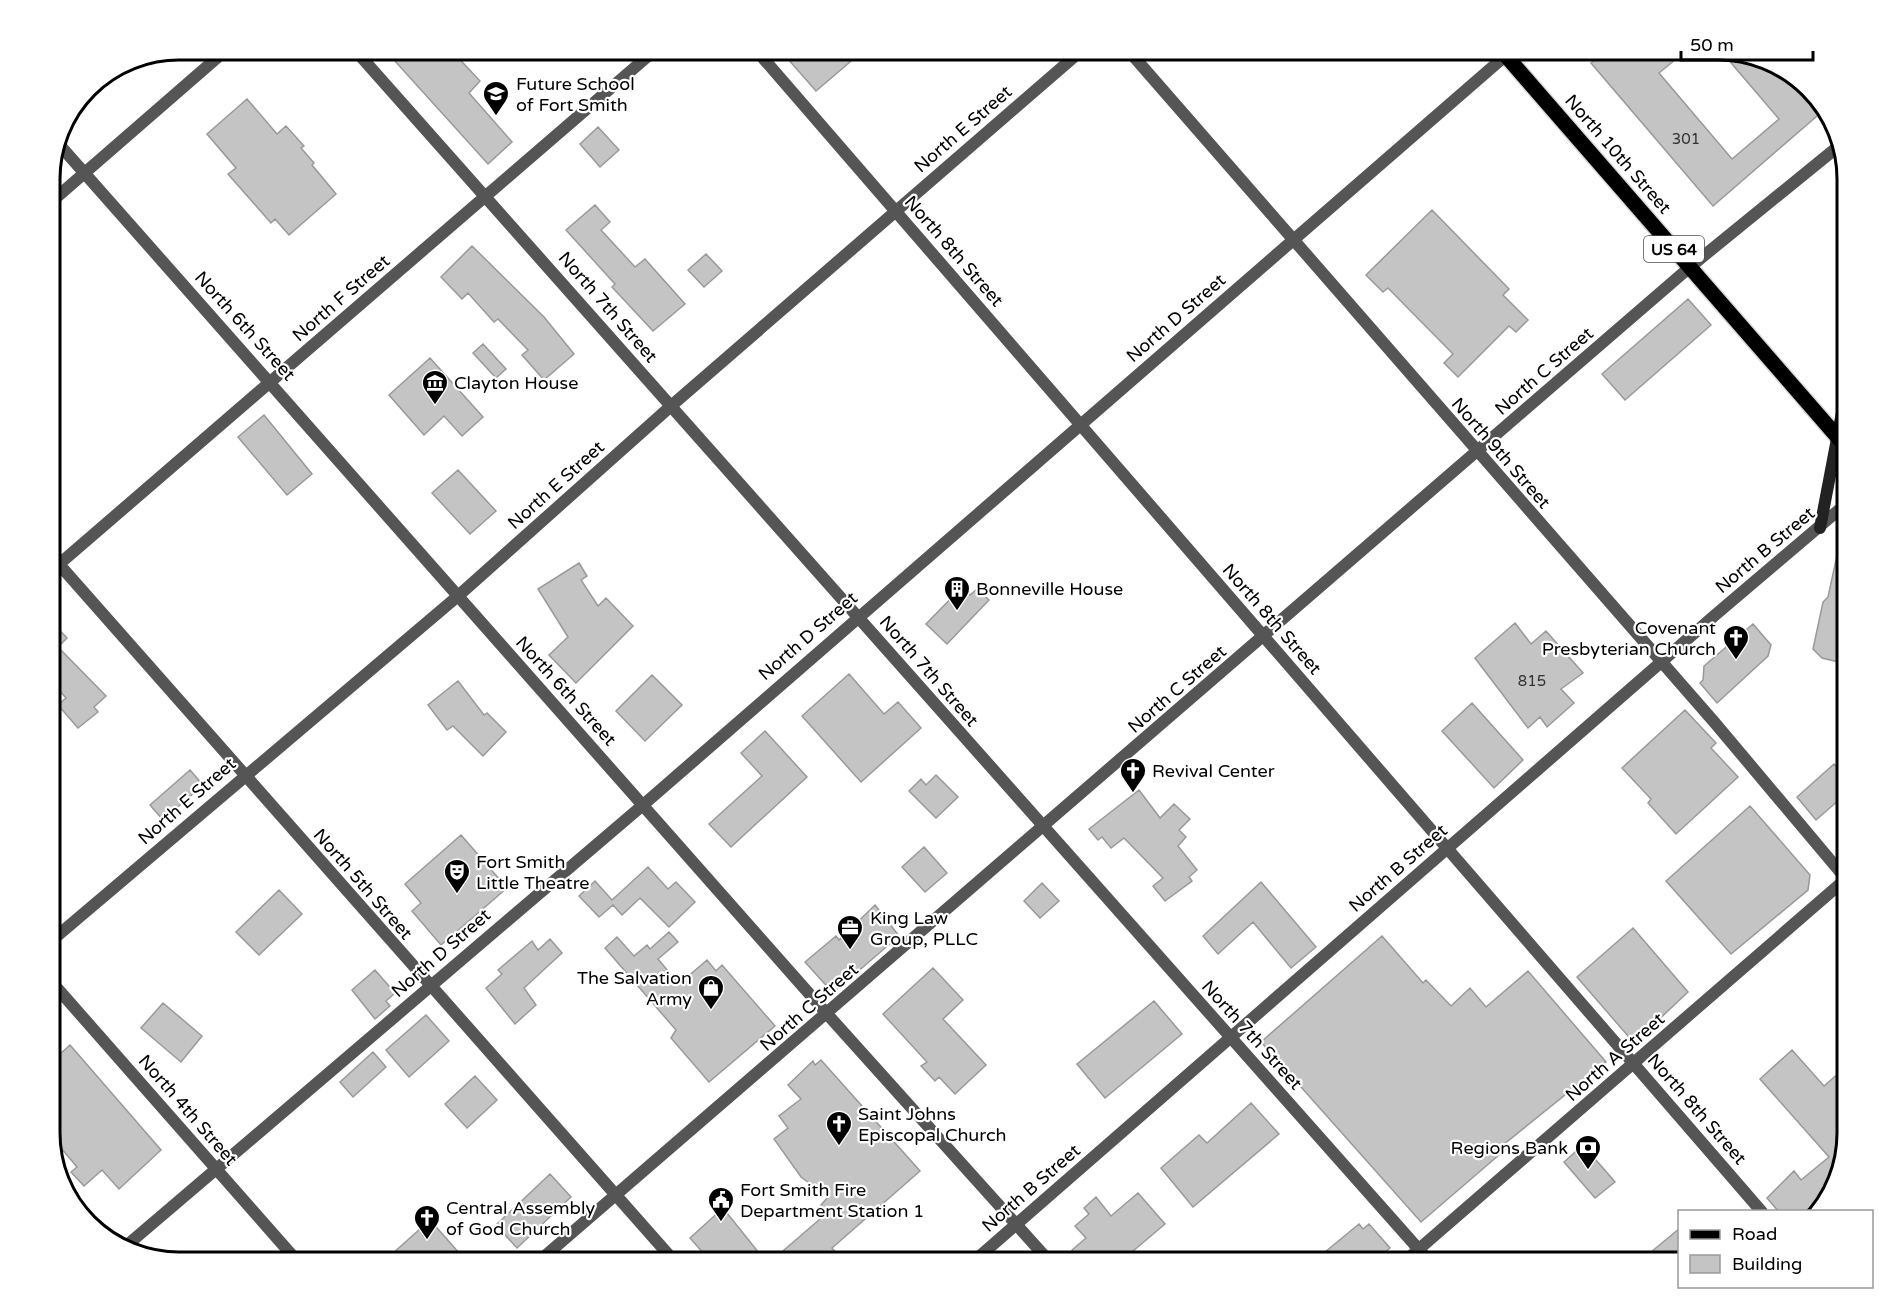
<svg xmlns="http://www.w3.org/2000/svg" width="1897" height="1312" viewBox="0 0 1897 1312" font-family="'Varela Round',sans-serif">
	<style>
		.building { fill: #c4c4c4; stroke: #999; stroke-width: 1.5 }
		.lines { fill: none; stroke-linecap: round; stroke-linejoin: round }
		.primary-casing { stroke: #dbdbdb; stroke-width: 18 }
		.minor { stroke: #555; stroke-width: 12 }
		.tertiary { stroke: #555; stroke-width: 12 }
		.secondary { stroke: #222; stroke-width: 12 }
		.primary { stroke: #000; stroke-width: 15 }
		.labels { text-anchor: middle; stroke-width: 4.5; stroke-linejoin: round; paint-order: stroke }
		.number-label { font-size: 15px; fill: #313131 }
		.shield { fill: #fff; stroke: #4c4c4c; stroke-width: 1.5 }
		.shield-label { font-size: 16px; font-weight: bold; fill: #000 }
		.poi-label { font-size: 18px; fill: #000; stroke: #fff; text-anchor: start }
		.street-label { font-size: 18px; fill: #000; stroke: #fff }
		.rim { fill: none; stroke: #000; stroke-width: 3 }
	</style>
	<rect width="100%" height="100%" fill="#fff"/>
	<!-- building -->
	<path class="building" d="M385 50H451L480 81 469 93 512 142 488 164Z
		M780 50H864L816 91Z
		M1607 50H1687L1659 73 1732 159 1779 119 1720 50 1790 72 1824 110 1713 206 1591 63Z
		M247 99 277 134 286 126 304 146 301 148 314 163 312 165 336 194 289 235 275 219 271 223 228 174 236 168 207 134Z
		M598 127 619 150 600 167 580 144Z
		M595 205 610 222 601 230 635 267 645 259 685 304 653 331 612 287 615 284 566 230Z
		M1432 210 1509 289 1503 295 1528 320 1516 332 1509 326 1458 377 1444 363 1453 354 1388 288 1383 292 1366 275Z
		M472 246 544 317 574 354 544 380 522 355 528 350 498 319 494 322 468 293 462 299 441 277Z
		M706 254 722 271 704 287 688 270Z
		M1688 299 1711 325 1625 400 1602 374Z
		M483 344 506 369 496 378 473 353Z
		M430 358 483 417 462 436 444 416 424 435 389 395Z
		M264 415 312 474 287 495 238 437Z
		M458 470 496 511 470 534 432 493Z
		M1841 537H1847V664L1822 658 1813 649 1823 602 1828 597Z
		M579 563 587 576 581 580 598 606 606 598 633 626 576 683 549 655 568 637 538 589Z
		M962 587 970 595 977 589 989 600 947 644 926 624Z
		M50 620 67 638 58 647 106 696 94 707 98 712 78 728 58 705 66 698 50 680Z
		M1515 623 1531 644 1546 631 1583 673 1561 689 1574 703 1547 727 1540 717 1528 728 1475 658Z
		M1753 624 1771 645 1768 656 1717 703 1700 683 1703 680 1704 666Z
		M849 674 884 714 898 702 921 728 861 782 802 716Z
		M652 675 682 705 645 741 616 711Z
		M458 681 484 715 487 713 506 732 483 756 453 726 447 730 428 705Z
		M1472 703 1523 760 1494 788 1442 731Z
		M1685 710 1716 743 1711 748 1738 777 1676 834 1648 803 1651 799 1622 768Z
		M765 731 807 777 731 847 709 824 762 776 741 753Z
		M1834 764 1847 779V793L1816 820 1797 797Z
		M190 770 203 785 163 820 150 805Z
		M936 775 958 797 936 818 909 791 921 779 926 785Z
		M1139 790 1160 818 1174 804 1190 819 1179 830 1186 837 1178 846 1197 870 1189 877 1192 881 1165 901 1153 886 1163 878 1124 838 1111 848 1102 837 1098 840 1089 829Z
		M1750 806 1810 875 1808 890 1731 954 1666 881Z
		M461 835 507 888 441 945 412 911 421 903 405 884Z
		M924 847 947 873 925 892 902 867Z
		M648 867 668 889 676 882 695 902 669 927 640 898 622 915 613 905 599 917 579 896 595 881 612 900Z
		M1261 882 1316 947 1291 968 1253 922 1218 954 1203 936Z
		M1042 883 1059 901 1040 918 1024 901Z
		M279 890 302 914 259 955 236 932Z
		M875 905 899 936 833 993 805 962 836 936 839 940Z
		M1633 928 1688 992 1634 1043 1577 977Z
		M669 932 678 942 658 959 679 984 707 960 716 971 722 965 775 1026 709 1082 671 1038 676 1030 605 948 617 937 634 956 647 945 650 949Z
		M1382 936 1423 983 1426 980 1451 1006 1470 988 1486 1007 1528 971 1606 1062 1503 1145 1506 1149 1421 1222 1261 1042Z
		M550 939 562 953 524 988 536 1005 515 1024 486 988 502 974 498 970 532 941 538 950Z
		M933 968 963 1000 943 1019 986 1065 955 1094 939 1077 935 1081 921 1066 927 1062 883 1014Z
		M375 970 395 993 386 1001 390 1006 375 1019 352 990Z
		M1154 1001 1182 1034 1105 1098 1077 1064Z
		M163 1003 202 1036 181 1062 141 1028Z
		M426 1015 449 1041 409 1077 386 1050Z
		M70 1045 161 1150 119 1189 102 1170 84 1186 71 1172 77 1167 50 1135V1063Z
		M1792 1050 1824 1086 1847 1066V1133L1825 1205 1819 1212H1779L1767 1198 1794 1171 1801 1180 1829 1157 1760 1079Z
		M373 1052 386 1067 353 1097 340 1082Z
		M821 1060 920 1171 832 1248 845 1263H769L827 1213 821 1205 828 1197 801 1177 774 1139 788 1128 779 1116 801 1099 788 1085 813 1061 815 1065Z
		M475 1076 497 1100 467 1128 445 1104Z
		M1251 1103 1279 1134 1193 1207 1161 1168 1199 1135 1207 1143Z
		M1583 1145 1615 1182 1595 1198 1564 1162Z
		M550 1174 571 1197 517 1248 496 1225Z
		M1138 1193 1165 1224 1120 1262H1082L1072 1250 1086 1238 1075 1226 1089 1214 1084 1208 1096 1197 1111 1216Z
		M723 1208 767 1263H712L690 1238Z
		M430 1220 468 1263H382Z
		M1359 1224 1363 1229 1369 1224 1390 1248 1372 1262H1313Z
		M1680 1228V1262H1639Z"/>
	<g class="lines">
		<defs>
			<path id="primary" d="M1501 50 1847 448"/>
		</defs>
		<!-- primary casing -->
		<use href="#primary" class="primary-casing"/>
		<!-- minor -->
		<path class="minor" d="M355 50 1430 1262
			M756 50 1762 1212
			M1128 50 1715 723 1847 880
			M50 203 226 50
			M50 554 675 1262
			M50 572 655 50
			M50 942 458 596 671 406 1082 50
			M50 980 298 1262
			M126 1246 643 805 1512 50
			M538 1262 1690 267 1840 145"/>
		<!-- tertiary -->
		<path class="tertiary" d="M57 142 828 1015 1050 1262
			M973 1262 1714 616 1847 503
			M1404 1262 1847 878"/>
		<!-- secondary -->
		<path class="secondary" d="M1820 528 1847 386"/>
		<!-- primary -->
		<use href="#primary" class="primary"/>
	</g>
	<!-- icons -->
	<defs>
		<symbol id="school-pin" viewBox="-11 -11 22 30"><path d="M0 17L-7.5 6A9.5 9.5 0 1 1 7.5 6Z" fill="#000" stroke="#fff"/><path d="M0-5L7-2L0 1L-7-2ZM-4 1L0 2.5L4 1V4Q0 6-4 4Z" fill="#fff"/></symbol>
		<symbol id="museum-pin" viewBox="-11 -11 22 30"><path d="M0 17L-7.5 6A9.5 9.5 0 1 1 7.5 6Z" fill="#000" stroke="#fff"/><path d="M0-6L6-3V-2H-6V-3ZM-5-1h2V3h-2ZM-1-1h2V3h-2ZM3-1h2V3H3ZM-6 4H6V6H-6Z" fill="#fff"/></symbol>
		<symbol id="building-pin" viewBox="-11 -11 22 30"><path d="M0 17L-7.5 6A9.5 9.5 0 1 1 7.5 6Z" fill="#000" stroke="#fff"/><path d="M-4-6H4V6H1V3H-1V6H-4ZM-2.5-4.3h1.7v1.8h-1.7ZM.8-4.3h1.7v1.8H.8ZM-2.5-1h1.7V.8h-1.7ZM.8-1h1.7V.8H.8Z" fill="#fff"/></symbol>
		<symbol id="church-pin" viewBox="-11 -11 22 30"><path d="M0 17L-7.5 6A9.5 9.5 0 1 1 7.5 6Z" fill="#000" stroke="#fff"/><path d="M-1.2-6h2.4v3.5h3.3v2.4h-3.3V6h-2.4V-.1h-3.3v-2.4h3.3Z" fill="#fff"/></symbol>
		<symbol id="theatre-pin" viewBox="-11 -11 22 30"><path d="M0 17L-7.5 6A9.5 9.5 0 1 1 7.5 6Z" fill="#000" stroke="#fff"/><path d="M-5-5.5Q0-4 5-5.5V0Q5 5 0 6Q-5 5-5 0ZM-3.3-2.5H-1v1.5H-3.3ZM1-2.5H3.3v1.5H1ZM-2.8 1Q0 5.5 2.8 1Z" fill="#fff"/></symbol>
		<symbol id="office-pin" viewBox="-11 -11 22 30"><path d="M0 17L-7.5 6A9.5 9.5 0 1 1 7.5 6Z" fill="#000" stroke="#fff"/><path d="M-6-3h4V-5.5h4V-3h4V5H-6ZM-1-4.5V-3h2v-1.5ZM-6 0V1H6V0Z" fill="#fff"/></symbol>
		<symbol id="shop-pin" viewBox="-11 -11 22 30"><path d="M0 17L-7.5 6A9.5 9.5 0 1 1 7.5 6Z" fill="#000" stroke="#fff"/><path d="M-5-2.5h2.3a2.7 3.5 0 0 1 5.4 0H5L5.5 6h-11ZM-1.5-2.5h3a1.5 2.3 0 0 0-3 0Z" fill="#fff"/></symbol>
		<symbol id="bank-pin" viewBox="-11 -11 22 30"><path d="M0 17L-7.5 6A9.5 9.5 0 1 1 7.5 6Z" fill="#000" stroke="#fff"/><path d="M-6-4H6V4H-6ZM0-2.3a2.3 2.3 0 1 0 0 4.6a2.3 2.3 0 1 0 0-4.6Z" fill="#fff"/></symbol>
		<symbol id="civic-pin" viewBox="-11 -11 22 30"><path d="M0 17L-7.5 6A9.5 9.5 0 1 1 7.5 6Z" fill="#000" stroke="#fff"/><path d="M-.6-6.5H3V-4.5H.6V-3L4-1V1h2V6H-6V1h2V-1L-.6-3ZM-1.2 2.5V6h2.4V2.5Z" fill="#fff"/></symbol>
	</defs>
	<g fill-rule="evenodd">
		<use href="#school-pin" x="481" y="79" width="30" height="40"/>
		<use href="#museum-pin" x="420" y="368" width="30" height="40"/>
		<use href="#building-pin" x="942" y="574" width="30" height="40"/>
		<use href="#church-pin" x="1721" y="623" width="30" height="40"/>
		<use href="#church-pin" x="1118" y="756" width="30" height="40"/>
		<use href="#theatre-pin" x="442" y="857" width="30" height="40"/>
		<use href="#office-pin" x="835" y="913" width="30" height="40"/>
		<use href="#shop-pin" x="696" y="973" width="30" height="40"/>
		<use href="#church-pin" x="824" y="1109" width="30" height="40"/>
		<use href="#bank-pin" x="1573" y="1133" width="30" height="40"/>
		<use href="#civic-pin" x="706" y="1185" width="30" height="40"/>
		<use href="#church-pin" x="412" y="1203" width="30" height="40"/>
	</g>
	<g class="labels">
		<!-- number labels -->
		<g class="number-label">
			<text x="1686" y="144">301</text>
			<text x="1532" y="686">815</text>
		</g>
		<!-- shield labels -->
		<rect class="shield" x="1644" y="236" width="60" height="26" rx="4.5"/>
		<g class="shield-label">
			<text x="1674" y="255">US 64</text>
		</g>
		<!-- poi labels -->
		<g class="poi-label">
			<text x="516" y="90">Future School<tspan x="516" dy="21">of Fort Smith</tspan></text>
			<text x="454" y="389">Clayton House</text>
			<text x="976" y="595">Bonneville House</text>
			<text x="1716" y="634" text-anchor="end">Covenant<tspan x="1716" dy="21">Presbyterian Church</tspan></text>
			<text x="1152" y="777">Revival Center</text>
			<text x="476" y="868">Fort Smith<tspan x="476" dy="21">Little Theatre</tspan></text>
			<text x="870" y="924">King Law<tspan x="870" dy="21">Group, PLLC</tspan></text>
			<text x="692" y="984" text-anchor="end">The Salvation<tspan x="692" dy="21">Army</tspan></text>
			<text x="858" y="1120">Saint Johns<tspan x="858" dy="21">Episcopal Church</tspan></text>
			<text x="1568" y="1154" text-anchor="end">Regions Bank</text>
			<text x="740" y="1196">Fort Smith Fire<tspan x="740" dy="21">Department Station 1</tspan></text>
			<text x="446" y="1214">Central Assembly<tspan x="446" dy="21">of God Church</tspan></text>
		</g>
		<!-- street labels -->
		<g class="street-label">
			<text transform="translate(963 129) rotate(-41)" y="6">North E Street</text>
			<text transform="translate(1618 154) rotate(49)" y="6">North 10th Street</text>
			<text transform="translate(954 251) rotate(49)" y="6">North 8th Street</text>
			<text transform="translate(341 298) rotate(-41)" y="6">North F Street</text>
			<text transform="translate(608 307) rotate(49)" y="6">North 7th Street</text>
			<text transform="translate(1176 318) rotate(-41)" y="6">North D Street</text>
			<text transform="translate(245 326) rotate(48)" y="6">North 6th Street</text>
			<text transform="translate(1544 371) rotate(-41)" y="6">North C Street</text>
			<text transform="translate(1501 453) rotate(49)" y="6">North 9th Street</text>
			<text transform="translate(556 485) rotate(-42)" y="6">North E Street</text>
			<text transform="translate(1765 550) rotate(-40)" y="6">North B Street</text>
			<text transform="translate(1272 619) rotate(49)" y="6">North 8th Street</text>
			<text transform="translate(808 636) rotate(-41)" y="6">North D Street</text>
			<text transform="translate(929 671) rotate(49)" y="6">North 7th Street</text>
			<text transform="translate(1177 689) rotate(-41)" y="6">North C Street</text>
			<text transform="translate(566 691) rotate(48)" y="6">North 6th Street</text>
			<text transform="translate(187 801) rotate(-41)" y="6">North E Street</text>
			<text transform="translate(1398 868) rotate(-41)" y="6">North B Street</text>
			<text transform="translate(363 884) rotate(49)" y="6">North 5th Street</text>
			<text transform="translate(441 953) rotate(-41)" y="6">North D Street</text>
			<text transform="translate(809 1007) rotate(-41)" y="6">North C Street</text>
			<text transform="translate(1252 1035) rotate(48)" y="6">North 7th Street</text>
			<text transform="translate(1615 1057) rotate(-41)" y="6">North A Street</text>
			<text transform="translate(1697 1109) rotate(49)" y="6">North 8th Street</text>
			<text transform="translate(188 1110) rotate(49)" y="6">North 4th Street</text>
			<text transform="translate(1031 1188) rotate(-41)" y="6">North B Street</text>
		</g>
	</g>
	<!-- crop -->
	<path d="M0 0H1897V1312H0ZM179 60H1718A119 119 0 0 1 1837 179V1133A119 119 0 0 1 1718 1252H179A119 119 0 0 1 60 1133V179A119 119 0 0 1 179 60Z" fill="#fff" fill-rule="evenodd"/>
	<path class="rim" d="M179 60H1718A119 119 0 0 1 1837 179V1133A119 119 0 0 1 1718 1252H179A119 119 0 0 1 60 1133V179A119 119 0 0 1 179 60Z"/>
	<!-- legend -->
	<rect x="1678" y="1210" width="195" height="78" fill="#ffffff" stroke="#999999" stroke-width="1.5"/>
	<rect x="1690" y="1230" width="30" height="9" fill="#000000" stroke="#999999" stroke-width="1.5"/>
	<text x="1732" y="1240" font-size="18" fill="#000000">Road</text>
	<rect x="1690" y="1255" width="30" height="18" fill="#c4c4c4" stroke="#999999" stroke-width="1.5"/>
	<text x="1732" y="1270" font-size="18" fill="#000000">Building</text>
	<!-- scale -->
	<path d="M1681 51v9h132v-9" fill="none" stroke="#000000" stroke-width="3"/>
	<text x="1690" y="51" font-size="18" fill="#000000" stroke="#ffffff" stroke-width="4.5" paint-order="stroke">50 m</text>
</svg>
